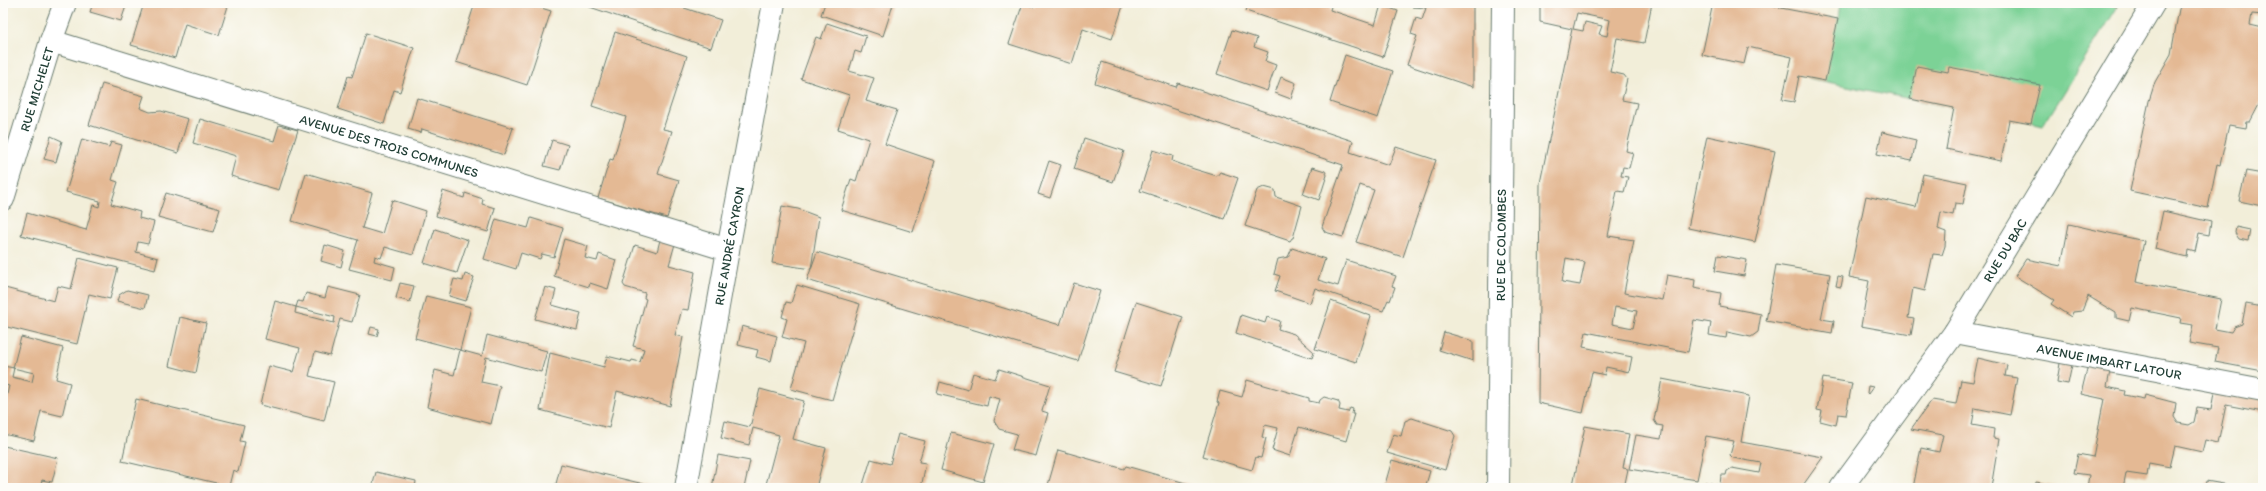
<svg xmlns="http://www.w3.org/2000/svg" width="2266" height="491" viewBox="0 0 2266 491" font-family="Itim,sans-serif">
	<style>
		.green { fill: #7bd296; stroke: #4d8865 }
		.building { fill: #e4b994; fill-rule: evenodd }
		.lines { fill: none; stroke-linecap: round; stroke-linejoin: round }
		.minor-casing { stroke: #697b6e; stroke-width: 24 }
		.minor { stroke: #fff; stroke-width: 22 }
		.labels { text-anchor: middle; stroke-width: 3; stroke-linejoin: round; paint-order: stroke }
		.street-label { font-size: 13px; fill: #1f3d34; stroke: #fdfcf7 }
	</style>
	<rect width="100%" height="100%" fill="#fdfcf7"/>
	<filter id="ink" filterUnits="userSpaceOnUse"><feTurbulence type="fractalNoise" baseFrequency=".025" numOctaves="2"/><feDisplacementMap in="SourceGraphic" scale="8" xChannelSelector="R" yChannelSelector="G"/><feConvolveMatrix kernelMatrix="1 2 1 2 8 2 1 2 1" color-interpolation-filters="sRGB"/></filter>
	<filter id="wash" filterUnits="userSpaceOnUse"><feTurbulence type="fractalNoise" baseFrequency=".012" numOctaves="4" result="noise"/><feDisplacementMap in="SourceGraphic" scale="16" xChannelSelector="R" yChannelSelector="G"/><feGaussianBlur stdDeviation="0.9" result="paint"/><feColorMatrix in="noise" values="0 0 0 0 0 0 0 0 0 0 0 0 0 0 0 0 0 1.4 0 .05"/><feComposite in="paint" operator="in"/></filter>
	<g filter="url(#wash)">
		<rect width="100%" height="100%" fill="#f2eed9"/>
		<!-- green -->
		<path class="green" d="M1840 3H2120L2043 126 1808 78 1820 17 1838 19Z"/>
		<g id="blocks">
			<!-- building -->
			<path class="building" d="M93 3H125L124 5 126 6 121 21 90 12Z
				M144 3H229L219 35 185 24 175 58 131 45Z
				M475 3H525L551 11 527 85 456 62Z
				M578 3H669L721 20 711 48Z
				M825 3H887L893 5 883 36 821 15Z
				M1023 3 1034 7 1036 3H1124L1112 39 1083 29 1072 64 1009 44Z
				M1249 3H1332L1330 10 1375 25 1381 5 1398 11 1383 57 1246 11Z
				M1414 3H1473V87L1407 65 1417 36 1411 34 1416 18 1422 20 1426 8 1413 7Z
				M1540 3H1652L1644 43 1617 38 1610 72 1624 75 1627 79 1622 100 1637 103 1626 151 1633 153 1629 168 1623 167 1621 176 1628 177 1624 192 1617 191 1608 236 1634 240 1624 293 1662 300 1667 275 1695 280 1694 288 1721 293 1719 306 1761 314 1758 332 1751 337 1727 332 1726 338 1709 335 1711 323 1694 320 1688 352 1586 332 1583 347 1632 357 1629 372 1606 367 1605 375 1592 372 1583 413 1538 403 1540 183 1572 29 1540 22ZM1577 13 1610 20 1607 36 1599 34 1602 26 1585 22 1583 31 1573 29ZM1566 258 1585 262 1580 285 1562 282ZM1615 307 1637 311 1633 328 1612 324Z
				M1713 3H1755L1838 19 1825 81 1799 76 1794 102 1782 100 1792 57 1748 47 1744 64 1702 55Z
				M2108 3H2120L2117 7Z
				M2183 3H2263V15L2252 14 2250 25 2263 28V97L2250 122H2247L2246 128 2229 125 2220 165 2217 164 2208 208 2130 191 2149 101 2155 82 2171 54 2179 9Z
				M827 23 866 36 861 53 855 51 849 71 874 78 866 101 897 110 885 144 935 161 913 232 841 210 851 179 856 181 869 139 838 129 849 95 801 79 816 37 821 39Z
				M1232 30 1257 38 1254 47 1268 52 1265 61 1276 65 1267 91 1217 74Z
				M615 32 687 56 663 129 672 131 658 174 679 180 667 218 598 198 610 159 613 160 626 117 592 106Z
				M366 33 414 48 400 92 394 90 384 124 338 109 348 76 352 77Z
				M1345 55 1393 71 1378 118 1330 102Z
				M1102 62 1176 87 1178 83 1353 141 1350 152 1389 165 1396 147 1436 160 1403 257 1356 242 1374 190 1360 185 1343 237 1325 232 1322 227 1343 165 1095 83Z
				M1917 66 1948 72 1949 67 2040 85 2031 124 2009 120 2001 161 1946 149 1954 108 1910 99Z
				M1281 77 1296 83 1291 99 1275 93Z
				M102 84 144 96 140 108 150 112 161 111 188 119 178 153 89 125Z
				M417 98 513 128 504 155 422 129 421 133 408 129Z
				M200 119 274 141 279 125 298 130 279 190 231 176 236 156 193 143Z
				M1882 132 1916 140 1912 161 1877 154Z
				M51 136 62 141 56 162 44 159Z
				M1707 136 1775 151 1755 242 1688 228Z
				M1084 138 1124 151 1113 182 1074 169Z
				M82 139 109 147 111 142 122 145 112 180 118 182 111 204 140 212 139 218 154 222 148 244 138 242 136 252 158 258 155 270 21 235 27 213 86 230 93 205 99 207 100 201 66 192Z
				M552 140 568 145 560 170 544 166Z
				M1153 150 1173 156 1172 161 1194 169 1217 176 1220 172 1238 178 1224 219 1140 191Z
				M1049 161 1061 165 1050 198 1038 194Z
				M1312 167 1325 171 1327 175 1319 200 1303 194Z
				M2246 171 2263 174V206L2239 201Z
				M306 173 372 193 362 228 382 234 392 200 426 211 413 255 385 247 381 258 375 256 374 261 395 267 392 280 349 269 358 240 292 221Z
				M1923 174 1967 183 1963 204 1955 203 1953 215 1941 212 1938 229 1946 232 1945 246 1942 255 1933 254 1925 291 1913 288 1908 318 1914 319 1911 335 1861 326 1869 281 1849 277 1866 196 1916 207Z
				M1264 187 1275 190 1276 197 1302 206 1293 238H1292L1290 241 1245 226 1257 190Z
				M443 191 464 198 465 193 483 199 482 204 495 208 488 232 436 216Z
				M166 193 220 209 213 232 158 217Z
				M782 206 798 209 819 217 811 269 772 263Z
				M2163 211 2211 222 2209 235 2199 233 2195 252 2188 250 2187 257 2155 249Z
				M531 218 563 228 554 257 542 254 540 259 521 253 516 269 484 259 496 219 528 228Z
				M2069 224 2144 241 2136 282 2221 299 2215 329 2231 332 2234 327 2242 324 2246 304 2263 307V371L2215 362 2218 348 2189 343 2193 325 2180 323 2181 318 2132 308 2129 321 2116 318V313L2088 296 2082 311 2073 312 2071 317 2051 304 2054 300 2015 276 2026 259 2061 266Z
				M2236 227 2250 230 2248 241 2239 239 2235 233Z
				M435 229 468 240 457 273 424 263Z
				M564 239 588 246 585 258 597 261 599 254 616 260 608 289 590 283 589 287 554 276Z
				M660 240 675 244 669 265 695 272 688 310 682 309 675 335 683 337 670 406 617 391 609 428 540 410 550 353 604 367 607 356 631 362 632 360 640 362 644 349 633 346 646 299 644 298 645 293 625 287 623 284 635 245 657 252Z
				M325 245 345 251 341 267 321 261Z
				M1292 248 1325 259 1318 280 1338 286 1346 260 1396 276 1392 286 1395 287 1390 301 1388 300 1383 311 1315 288 1310 303 1275 291 1280 276 1274 274 1278 259 1288 257Z
				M817 252 1060 325 1074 283 1100 291 1078 361 807 280Z
				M1718 255 1747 260 1744 276 1715 271Z
				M79 258 118 268 110 299 89 294 77 344 3 326 5 288 54 301 58 286 71 289Z
				M1776 265 1830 274 1821 319 1834 321 1832 333 1766 321Z
				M465 274 474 277 466 301 449 296 454 279 463 281Z
				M1838 276 1843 277 1841 287 1836 286Z
				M400 283 414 286 410 302 396 298Z
				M797 285 860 304 832 400 791 389 804 343 782 337 787 319 782 317 786 302 791 303Z
				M328 287 360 295 352 322 340 319 330 356 315 352 309 376 334 382 324 421 260 405 269 366 293 372 300 348 265 339 275 301 296 307 295 313 334 323 335 317 296 307 298 301 303 302 306 293 325 298Z
				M545 287 556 290 552 305 581 313 577 330 535 319Z
				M127 290 148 295 145 308 117 301 119 295Z
				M426 296 471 307 460 350 482 356 487 335 547 351 541 372 486 357 481 382 500 386 491 424 427 407 435 370 454 375 460 350 415 338Z
				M1331 301 1371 316 1356 362 1315 349Z
				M1136 302 1183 317 1161 386 1114 372Z
				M1241 315 1265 323 1267 317 1280 321 1278 329 1294 334 1314 352 1312 358 1236 333Z
				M180 317 206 323 196 373 169 366Z
				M742 326 777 336 771 361 756 357 758 350 738 345Z
				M371 327 379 329 377 336 369 334Z
				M1444 332 1473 341V361L1439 350Z
				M21 337 63 348 56 379 70 383 62 416 41 411 34 441 3 434V411L9 386 3 384V366L14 368 12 377 32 382 34 373 13 368Z
				M2061 357 2073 360 2068 384 2057 382Z
				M1978 358 2007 365 2005 376 2017 378 2010 415 1975 408 1972 425 1994 429 1993 438 1999 439 1991 488H1913L1921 448 1939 452 1943 435 1911 429 1932 400 1956 404 1961 380 1973 382Z
				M2085 362 2111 366 2107 387 2125 391 2124 395 2144 399 2145 395 2176 403 2174 417 2178 423 2189 425 2194 422 2197 408 2211 410 2215 387 2263 396V412L2226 405 2218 443 2205 440 2202 452 2175 446 2170 467 2149 463 2147 476 2126 473 2123 488H2087L2089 475 2074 473 2078 454 2093 457 2104 399 2081 394 2087 369Z
				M999 369 1050 385 1042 411 1048 413 1036 456 1012 450 1017 434 999 429 994 421 1000 399 989 396 987 406 937 394 940 382 968 390 973 373 995 379Z
				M1823 378 1852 383 1846 415 1838 414 1836 425 1820 421 1822 411 1817 410Z
				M1662 379 1749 396 1741 442 1823 457 1801 488H1704L1705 482 1720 485 1721 475H1726L1727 471 1732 468 1759 473 1761 463 1733 458 1730 455 1734 441 1706 436 1697 480 1629 469 1636 435 1661 439 1663 426 1657 425 1654 420Z
				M1247 380 1309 398V401L1319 403 1320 400 1324 397 1338 401 1340 405 1339 410 1348 412 1350 408 1353 409 1352 414H1354L1346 441 1299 427 1290 456 1272 450 1278 428 1265 425 1262 437 1266 438 1261 458 1256 457 1252 470 1203 456 1219 403 1217 402 1220 391 1242 397Z
				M1868 386 1873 387 1868 394 1867 393Z
				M760 389 804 401 793 439 826 448 816 488H765L779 435 753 428 749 445 721 438 725 421 750 427Z
				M136 399 244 425 240 441 245 442 238 472 233 470 229 486 122 461Z
				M1412 418 1452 431 1455 436 1445 470 1387 453 1393 434 1401 436 1405 421Z
				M1585 426 1629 434 1623 468 1628 469 1624 488H1591L1573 485Z
				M951 433 994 444 983 482 941 470Z
				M898 434 925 441 919 462 926 463 921 488H862L871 459 890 464Z
				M4 446 58 458 52 482 42 480 40 488H3Z
				M1058 450 1124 469 1126 466 1203 488H1058L1048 485Z
				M718 455 750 461 744 488H712Z
				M1392 460 1430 471 1425 488H1384Z
				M561 464 656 487V488H555Z
				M376 472 416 481 415 488H372Z
				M2206 481 2241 487V488H2200L2201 485 2205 486Z
				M2036 482 2061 487V488H2035Z
				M1872 484 1891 487V488H1869Z"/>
		</g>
	</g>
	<g filter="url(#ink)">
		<use href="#blocks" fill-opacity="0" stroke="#697b6e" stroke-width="1"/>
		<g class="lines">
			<defs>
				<g id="minor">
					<path id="s1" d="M51 41 728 250"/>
					<path id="s2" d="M3 199 51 41 65 3"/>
					<path id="s3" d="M1955 332 2263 390"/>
					<path id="s4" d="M686 488 728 250 774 3"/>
					<path id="s5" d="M1498 488 1503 3"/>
					<path id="s6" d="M1841 488 1955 332 2154 3"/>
				</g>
			</defs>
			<!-- minor casing -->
			<use href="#minor" class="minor-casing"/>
			<!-- minor -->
			<use href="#minor" class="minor"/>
		</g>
	</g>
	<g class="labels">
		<!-- street labels -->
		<g class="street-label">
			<text dy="5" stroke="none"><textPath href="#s2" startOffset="115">RUE MICHELET</textPath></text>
			<text dy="5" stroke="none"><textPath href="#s1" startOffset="354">AVENUE DES TROIS COMMUNES</textPath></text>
			<text dy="5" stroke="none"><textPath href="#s4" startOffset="246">RUE ANDRÉ CAYRON</textPath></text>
			<text dy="5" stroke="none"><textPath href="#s5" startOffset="243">RUE DE COLOMBES</textPath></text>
			<text dy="5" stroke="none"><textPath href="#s6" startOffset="289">RUE DU BAC</textPath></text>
			<text dy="5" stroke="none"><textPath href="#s3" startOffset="157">AVENUE IMBART LATOUR</textPath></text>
		</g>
	</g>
	<!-- margin -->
	<rect width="2266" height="491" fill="none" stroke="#fdfcf7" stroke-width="16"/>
</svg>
